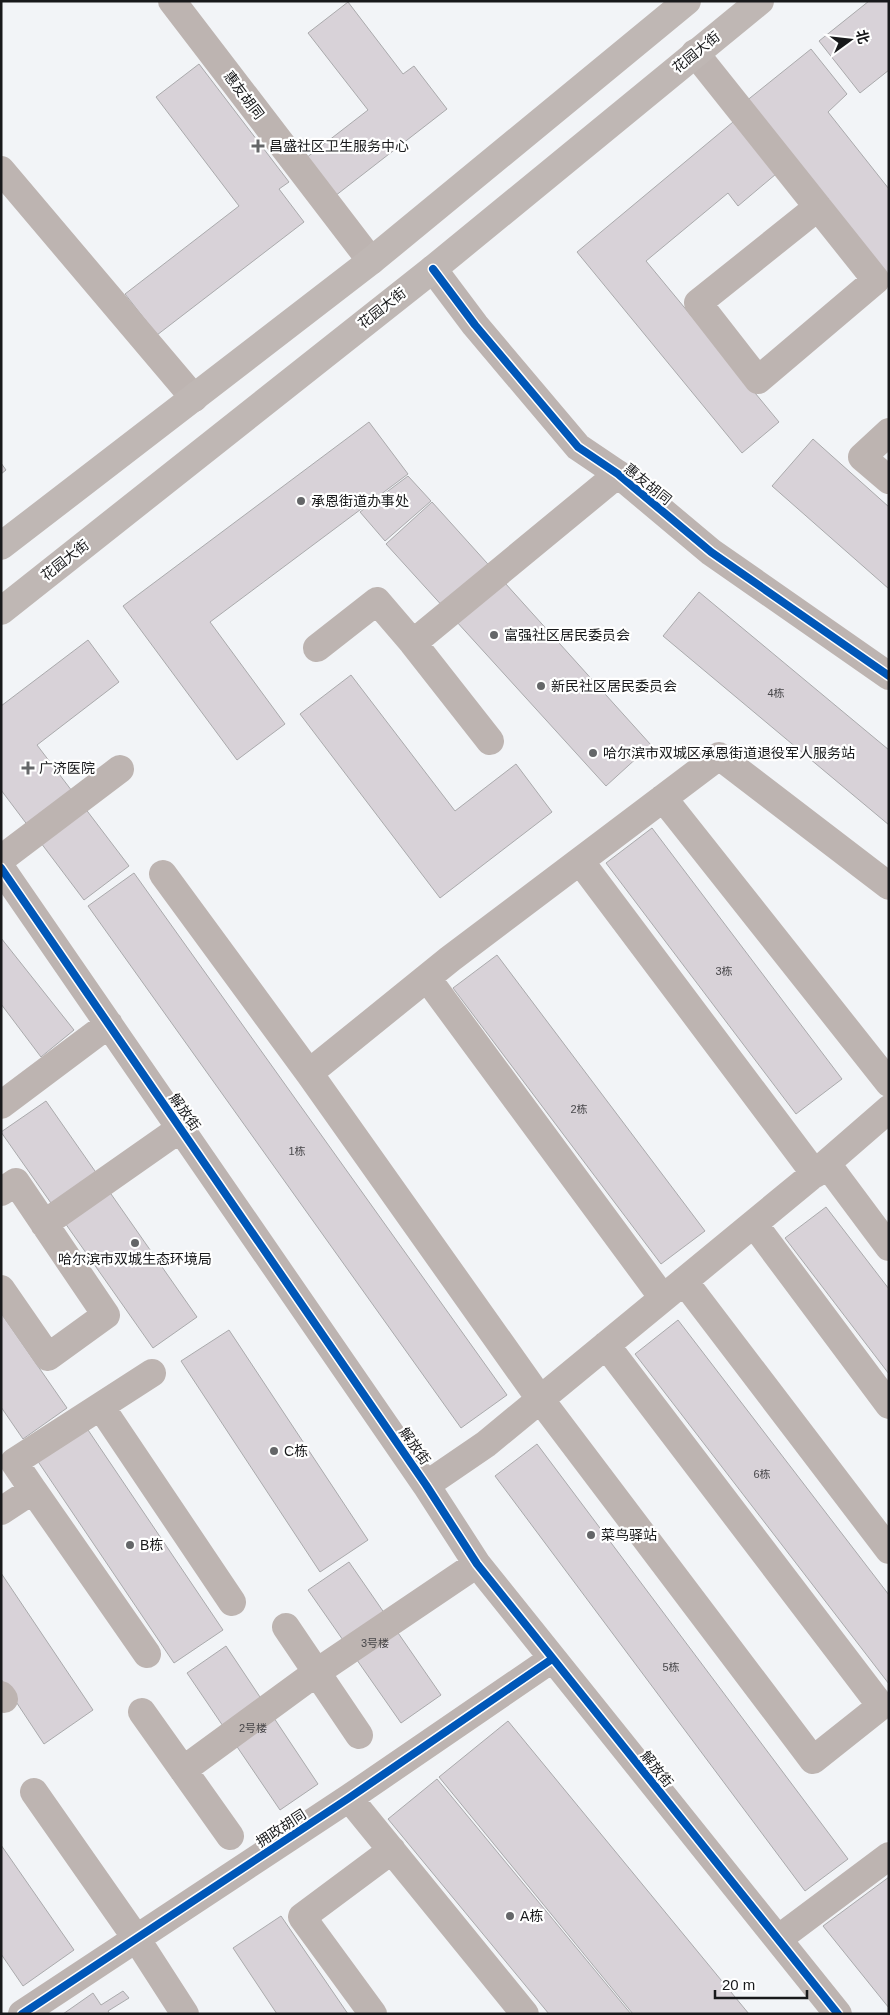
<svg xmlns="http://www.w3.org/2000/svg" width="890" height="2015" viewBox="0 0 890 2015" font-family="Helvetica,'Noto Sans SC',sans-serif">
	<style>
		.building { fill: #d8d2d8; stroke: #aaaaac }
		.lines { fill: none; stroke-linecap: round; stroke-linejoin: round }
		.minor { stroke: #bdb4b1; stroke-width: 28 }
		.major { stroke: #bfb7b4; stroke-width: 28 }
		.cycleway-casing { stroke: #fff; stroke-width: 11 }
		.cycleway { stroke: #0057b8; stroke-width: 8 }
		.poi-dot { fill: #646668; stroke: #fff; stroke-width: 2 }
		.labels { text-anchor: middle; stroke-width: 4.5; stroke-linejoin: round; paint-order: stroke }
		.number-label { font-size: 11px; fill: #48474a }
		.street-label { font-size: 14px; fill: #18191b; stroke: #fff }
		.poi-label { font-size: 14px; fill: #18191b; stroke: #fff; text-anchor: start }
	</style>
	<rect width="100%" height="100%" fill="#f2f4f7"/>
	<!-- building -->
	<path class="building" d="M869 1H889V70L860 93 819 41Z
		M348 2 403 74 414 66 447 109 335 196 306 158 368 110 308 33Z
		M811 49 847 94 828 112 889 189V284L745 102Z
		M199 64 289 182 279 189 304 222 157 335 125 294 239 206 156 97Z
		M733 122 776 174 738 206 728 193 646 261 779 422 742 453 577 252Z
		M369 422 408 474 210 622 285 724 237 760 123 606Z
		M813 439 889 507V589L772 486Z
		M1 463 6 470 1 474Z
		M408 476 431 501 385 541 360 512Z
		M432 502 651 745 606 786 386 544Z
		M699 592 889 750V825L663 636Z
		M88 640 119 682 37 745 129 866 84 900 1 790V706Z
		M351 675 455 811 516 764 552 812 440 898 300 714Z
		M652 828 842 1079 796 1114 606 863Z
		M134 873 507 1395 461 1428 88 906Z
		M1 938 74 1030 41 1057 1 1004Z
		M497 955 705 1231 661 1264 453 988Z
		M46 1101 197 1317 153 1348 1 1132Z
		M826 1207 889 1289V1374L785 1238Z
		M1 1313 67 1408 23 1439 1 1407Z
		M678 1320 889 1595V1684L635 1354Z
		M229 1330 368 1540 320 1572 181 1361Z
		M86 1427 223 1630 174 1663 37 1460Z
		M537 1444 848 1859 805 1891 495 1476Z
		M349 1562 441 1695 401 1723 308 1590Z
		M1 1573 93 1710 44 1744 1 1679Z
		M226 1646 318 1784 280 1810 187 1673Z
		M508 1721 749 2014H633L439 1777Z
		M437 1779 631 2014H549L388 1819Z
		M1 1845 74 1950 23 1986 1 1954Z
		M889 1877V2008L823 1926Z
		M281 1916 348 2014H277L233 1948Z
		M123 1991 129 1998 108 2011 110 2014H63L93 1993 101 2005Z"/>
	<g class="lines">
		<!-- minor -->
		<path class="minor" d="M172 1 371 261
			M695 53 876 280 758 380 698 303 818 207
			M1 170 194 398
			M433 269 475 325 578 447 618 474 711 552 889 676
			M889 432 862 457 889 480
			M317 648 377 601 413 643
			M490 741 413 643 618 474
			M663 798 889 1083
			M1 859 120 769
			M580 861 815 1174
			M1 868 426 1485 477 1564 838 2014
			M163 874 309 1073
			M427 978 663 1298
			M1 1105 109 1024
			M827 1164 889 1247
			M1 1192 16 1182 106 1315 48 1357 1 1289
			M44 1224 181 1128
			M754 1224 889 1405
			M684 1281 889 1550
			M606 1345 881 1706 813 1760 540 1399 309 1073 450 959 719 756 889 886
			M101 1407 232 1602
			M426 1485 486 1444 820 1169 889 1109
			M33 1490 147 1654
			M1 1511 33 1490 14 1462 152 1373
			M286 1627 359 1735
			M1 1695 4 1699
			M142 1712 230 1836
			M183 1770 317 1672 477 1564
			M34 1792 136 1938 185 2014
			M349 1798 525 2014
			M778 1939 889 1856
			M22 2014 349 1798 552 1659
			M373 2014 302 1917 392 1850"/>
		<!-- major -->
		<path class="major" d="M1 546 371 261 687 1
			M1 611 433 269 760 1"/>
		<defs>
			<path id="cycleway" d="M433 269 475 325 578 447 618 474 711 552 889 676
				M1 868 426 1485 477 1564 838 2014
				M22 2014 349 1798 552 1659"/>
		</defs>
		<!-- cycleway casing -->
		<use href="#cycleway" class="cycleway-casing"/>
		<!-- cycleway -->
		<use href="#cycleway" class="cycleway"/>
	</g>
	<!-- markers -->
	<g class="poi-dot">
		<path d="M255.5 138.5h5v5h5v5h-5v5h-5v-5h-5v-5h5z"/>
		<circle cx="301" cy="501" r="5"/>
		<circle cx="494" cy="635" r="5"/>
		<circle cx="541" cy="686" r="5"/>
		<circle cx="593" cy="753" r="5"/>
		<path d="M25.5 760.5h5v5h5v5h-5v5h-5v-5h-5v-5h5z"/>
		<circle cx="135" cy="1243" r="5"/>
		<circle cx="274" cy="1451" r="5"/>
		<circle cx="591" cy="1535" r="5"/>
		<circle cx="130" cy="1545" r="5"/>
		<circle cx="510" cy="1916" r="5"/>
	</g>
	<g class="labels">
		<!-- number labels -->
		<g class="number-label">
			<text x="776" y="697">4栋</text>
			<text x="724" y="975">3栋</text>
			<text x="579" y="1113">2栋</text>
			<text x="297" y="1155">1栋</text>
			<text x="762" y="1478">6栋</text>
			<text x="375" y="1647">3号楼</text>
			<text x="671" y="1671">5栋</text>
			<text x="253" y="1732">2号楼</text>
		</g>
		<!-- street labels -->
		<g class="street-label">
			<text transform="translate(696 52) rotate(-39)" y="5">花园大街</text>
			<text transform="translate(244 95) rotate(53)" y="5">惠友胡同</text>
			<text transform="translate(382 308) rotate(-38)" y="5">花园大街</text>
			<text transform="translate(648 484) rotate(39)" y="5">惠友胡同</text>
			<text transform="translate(65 560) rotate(-38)" y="5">花园大街</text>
			<text transform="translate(185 1112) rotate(55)" y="5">解放街</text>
			<text transform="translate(415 1446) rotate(55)" y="5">解放街</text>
			<text transform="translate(657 1769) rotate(51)" y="5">解放街</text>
			<text transform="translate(281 1828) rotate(-33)" y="5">拥政胡同</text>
		</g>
		<!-- poi labels -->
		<g class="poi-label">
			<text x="269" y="151">昌盛社区卫生服务中心</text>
			<text x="311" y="506">承恩街道办事处</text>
			<text x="504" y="640">富强社区居民委员会</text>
			<text x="551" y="691">新民社区居民委员会</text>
			<text x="603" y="758">哈尔滨市双城区承恩街道退役军人服务站</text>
			<text x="39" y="773">广济医院</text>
			<text x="135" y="1264" text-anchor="middle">哈尔滨市双城生态环境局</text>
			<text x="284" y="1456">C栋</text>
			<text x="601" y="1540">菜鸟驿站</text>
			<text x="140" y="1550">B栋</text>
			<text x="520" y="1921">A栋</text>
		</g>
	</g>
	<!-- border -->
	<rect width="890" height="2015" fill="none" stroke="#18191b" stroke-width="5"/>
	<!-- north arrow -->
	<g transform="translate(850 40) rotate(75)" stroke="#ffffff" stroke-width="4" paint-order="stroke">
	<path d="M0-4L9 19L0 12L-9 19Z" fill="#18191b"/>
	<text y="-8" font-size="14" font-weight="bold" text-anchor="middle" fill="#18191b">北</text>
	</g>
	<!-- scale -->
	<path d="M715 1990v8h92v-8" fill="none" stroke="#18191b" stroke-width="2.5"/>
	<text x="722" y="1990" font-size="15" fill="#18191b" stroke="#ffffff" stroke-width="4" paint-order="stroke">20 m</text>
</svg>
